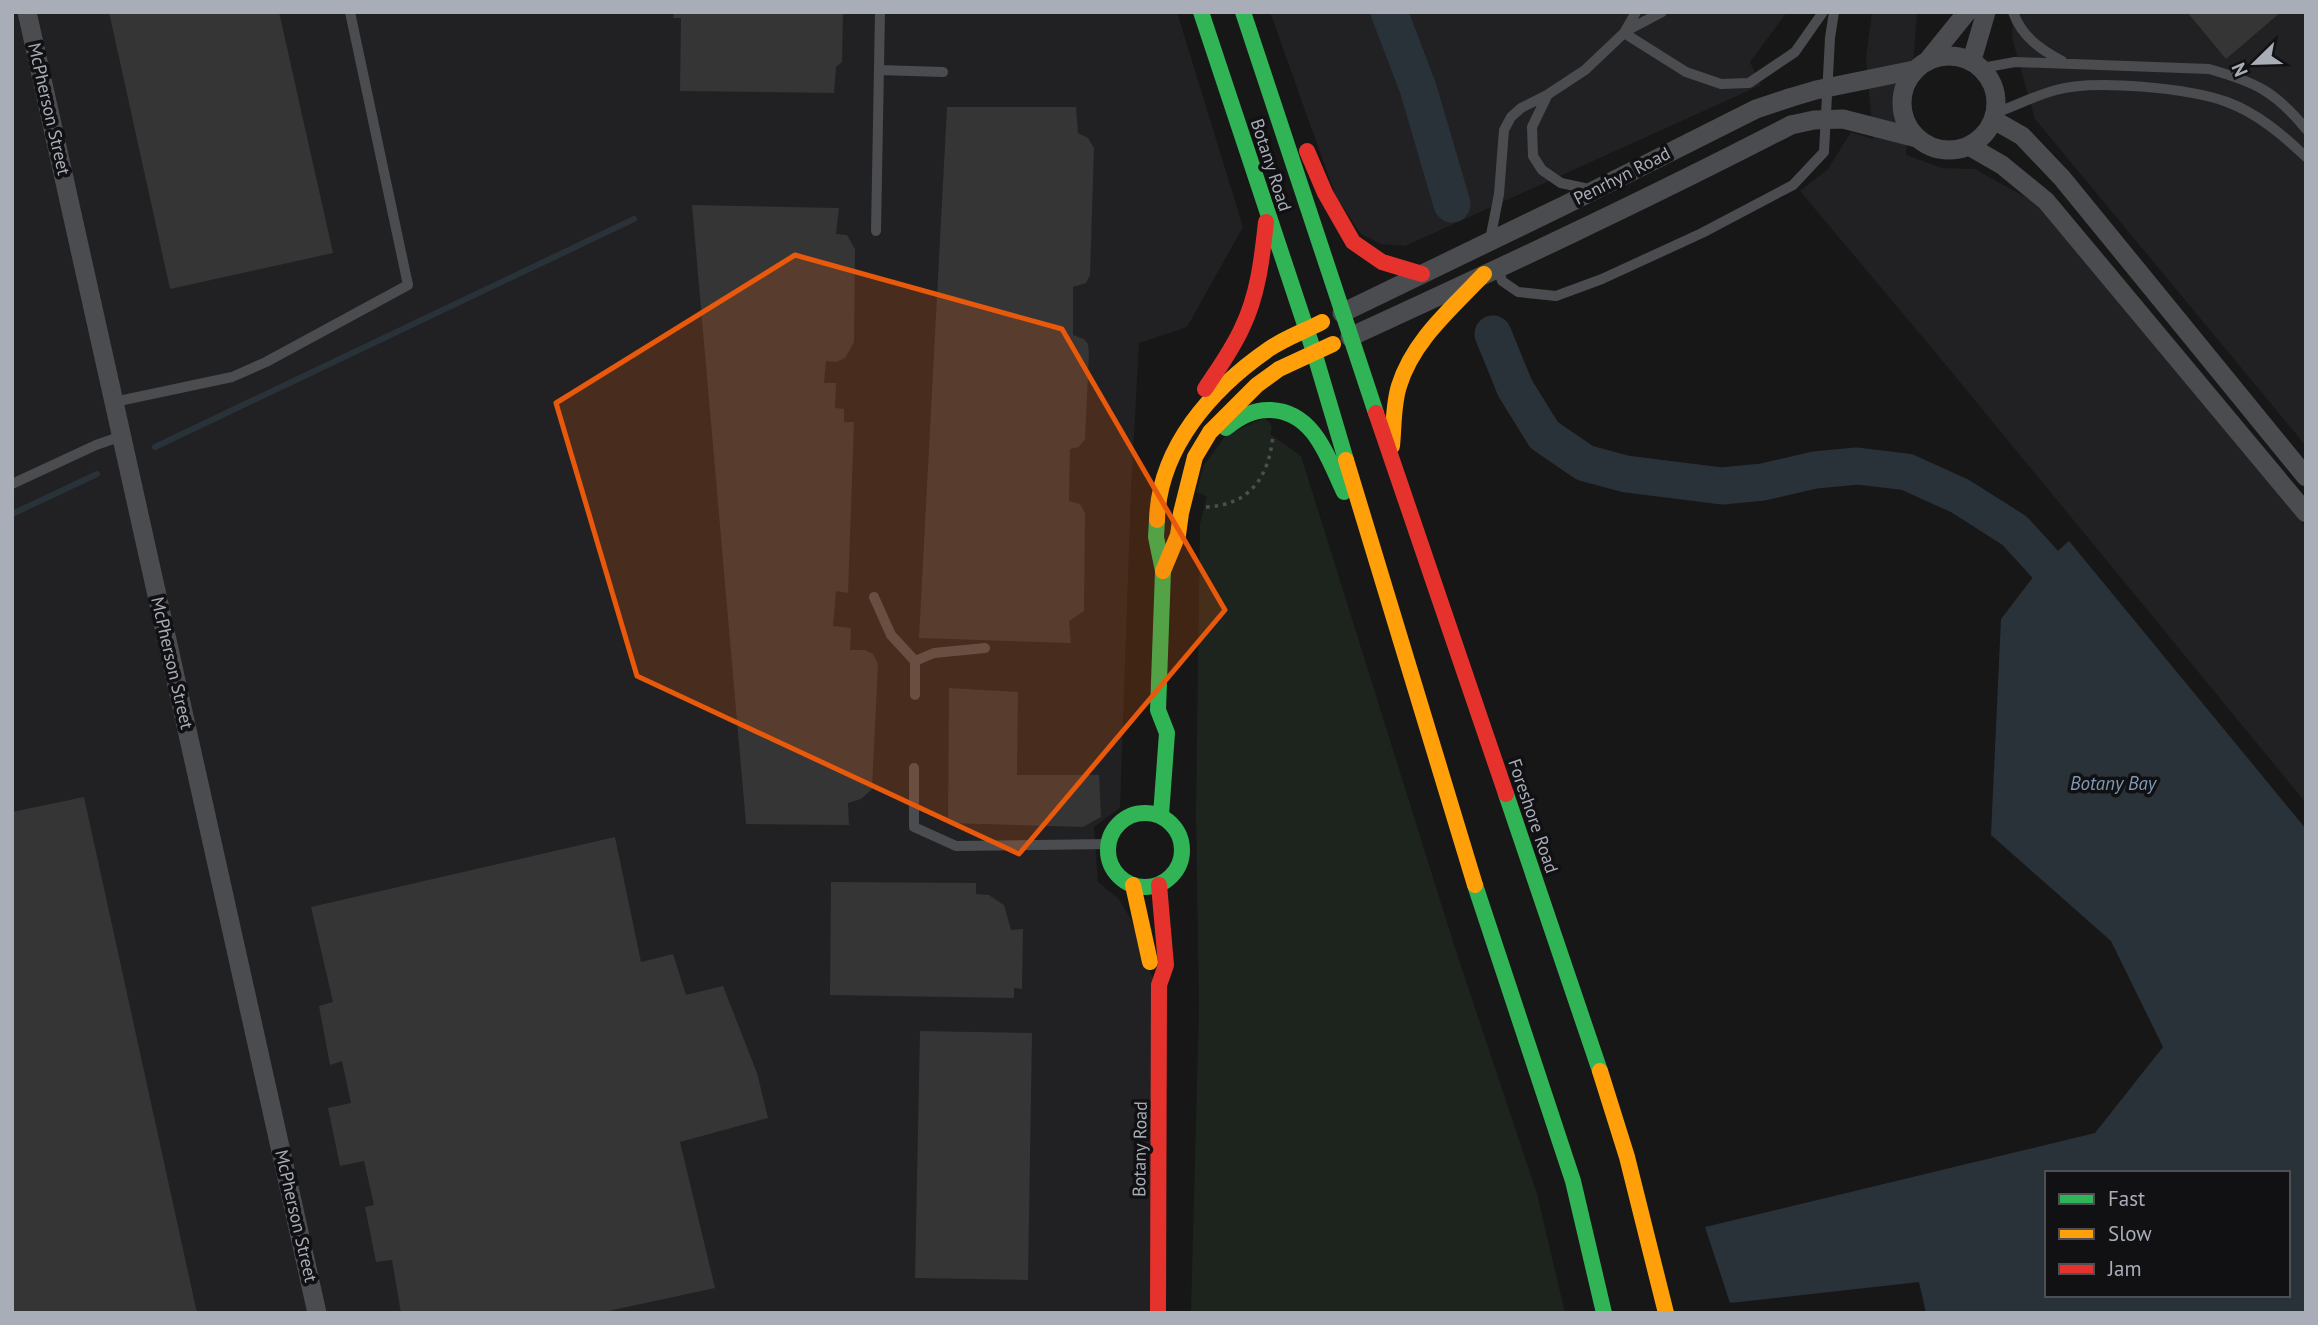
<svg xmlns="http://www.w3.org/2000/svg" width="2318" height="1325" viewBox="0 0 2318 1325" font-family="'PT Sans',sans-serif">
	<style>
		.built { fill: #212123 }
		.green { fill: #1d241e }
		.water { fill: #2a3239; fill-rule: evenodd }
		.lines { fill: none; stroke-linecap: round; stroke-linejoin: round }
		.stream { stroke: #2a3239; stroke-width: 6 }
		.river { stroke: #2a3239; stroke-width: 37 }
		.building { fill: #353536 }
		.path { stroke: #4d4e52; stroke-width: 3.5; stroke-dasharray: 3.5 5; stroke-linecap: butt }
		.lane { stroke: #4b4c50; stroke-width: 10 }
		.street { stroke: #4b4c50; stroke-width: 19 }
		.fast { stroke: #30b455; stroke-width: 16 }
		.slow { stroke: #ff9f0a; stroke-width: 16 }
		.jam { stroke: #e5322d; stroke-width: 16 }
		.street-bridge { stroke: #4b4c50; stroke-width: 19 }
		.marked { fill: #e8590c; fill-opacity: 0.2; stroke: #e8590c; stroke-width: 5; stroke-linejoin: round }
		.labels { text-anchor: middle; stroke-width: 7; stroke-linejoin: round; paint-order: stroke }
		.street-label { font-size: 18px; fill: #a8adb8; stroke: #111113 }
		.water-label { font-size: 19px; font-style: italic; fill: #7f9bb3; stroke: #111113 }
	</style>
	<rect width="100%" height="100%" fill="#171717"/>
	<!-- built -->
	<path class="built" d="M12 12H1177L1243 227 1187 327 1139 343 1131 490 1120 808 1094 827 1098 882 1118 898 1131 919 1158 992V1313H12Z
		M1270 12H1787L1750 62 1761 85 1405 246 1381 244 1361 234 1336 197Z
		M1872 12H1917L1906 155 1942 168 1975 169 2036 203 2306 527V803L1941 359 1800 191 1828 169 1851 132 1873 139 1866 58Z
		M2014 12H2306V446L2035 119 2012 38Z"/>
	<!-- green -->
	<path class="green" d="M1265 418 1272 426 1270 434 1301 456 1455 948 1537 1194 1565 1313H1191L1199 1008 1196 813 1200 524 1207 497 1196 492 1204 465 1226 435Z"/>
	<!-- water -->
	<path class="water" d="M2069 541 2306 829V1313H1926L1919 1282 1730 1303 1705 1227 2095 1133 2163 1047 2111 941 1991 835 2001 619 2044 563ZM2047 1173H2288V1295H2047Z"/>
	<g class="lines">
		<!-- stream -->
		<path class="stream" d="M155 447 634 219
			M12 514 97 474"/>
		<!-- river -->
		<path class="river" d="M1389 12 1418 88 1452 204
			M1493 334 1515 388 1544 435 1585 463 1626 474 1722 486 1763 482 1815 470 1857 466 1907 472 1960 496 2015 531 2044 563"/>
	</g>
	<!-- building -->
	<path class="building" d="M109 12H279L333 253 170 289Z
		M674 12H843L842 62 836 67 834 93 680 91 681 18H673Z
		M2187 12H2281L2226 59Z
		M947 107H1076L1078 133 1088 138 1094 148 1090 275 1086 283 1073 287V335L1084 339 1088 344 1089 353 1085 439 1079 447 1070 449 1069 501 1080 504 1085 513 1084 611 1069 621 1071 643 919 638Z
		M692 205 839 208 836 234 847 235 855 249 854 342 845 358 836 362 826 361 824 383H836L835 408 844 409V422H854L848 593 836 591 833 626 851 628 850 650H865L873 654 878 664 872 789 861 799 848 803 849 825 746 824Z
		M949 688 1018 692 1017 775H1099L1101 817 1083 827 948 823Z
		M84 797 197 1313H12V812Z
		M615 837 641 962 673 954 686 995 723 986 757 1073 768 1118 680 1142 715 1288 599 1313H401L392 1260 376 1262 365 1207 374 1205 364 1161 340 1166 328 1108 351 1103 342 1061 330 1065 319 1006 333 1002 311 907Z
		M831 882 976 883V894L989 895 1004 905 1011 930 1023 929 1022 989 1014 988V998L830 995Z
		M920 1031 1032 1033 1028 1280 915 1278Z"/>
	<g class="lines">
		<!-- path -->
		<path class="path" d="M1206 507C1251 505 1269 476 1273 435"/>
		<!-- lane -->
		<path class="lane" d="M2013 12C2022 37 2040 49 2062 61
			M1626 31 1662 12
			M1624 33 1686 72 1721 84 1749 83 1795 52 1823 12
			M1982 68 2015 62 2209 69C2255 82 2275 91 2306 129
			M879 70 943 72
			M1547 96 1532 127 1533 156 1542 170 1561 183 1589 189
			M1995 113C2016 106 2036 95 2056 90 2094 79 2189 88 2227 102 2257 113 2283 135 2306 157
			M876 231 880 12
			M1490 240 1499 194 1504 130 1511 117 1521 108 1547 95 1585 70 1624 33 1636 12
			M1498 266 1502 281 1518 292 1556 296 1602 279 1702 233 1793 185 1824 152 1830 38 1834 12
			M114 402 232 377 266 362 408 285 350 12
			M12 484 96 445 122 436
			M874 597 891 635 915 661V695
			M915 661 934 653 985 648
			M914 768V827L956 846 1108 844"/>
		<!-- street -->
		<path class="street" d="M27 12 317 1313
			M1902 103a47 47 0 1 1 94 0a47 47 0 1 1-94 0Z
			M1929 59 1967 12
			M1972 60 1986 12
			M1994 120 2022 136 2062 178 2306 477
			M1969 146 2002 165 2046 201 2306 513
			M1342 313 1563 206 1756 109 1789 98
			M1350 337C1498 269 1646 200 1791 125"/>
		<!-- fast -->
		<path class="fast" d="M1201 12 1314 352 1346 460
			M1243 12 1376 413
			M1226 428C1239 417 1253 409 1271 410 1315 412 1328 459 1344 492
			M1157 520 1156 537 1163 571 1158 710 1167 733 1161 815
			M1506 794 1600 1071
			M1108 850a37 37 0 1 1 74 0a37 37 0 1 1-74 0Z
			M1475 885 1573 1181 1604 1313"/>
		<!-- slow -->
		<path class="slow" d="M1392 446C1394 426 1393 405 1399 386 1413 340 1452 308 1484 274
			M1346 460 1475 885
			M1157 520C1159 448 1211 389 1269 349 1285 338 1305 331 1322 322
			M1163 571 1178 535 1181 513 1195 457 1210 432 1257 385 1279 369 1333 344
			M1133 885 1150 962
			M1600 1071 1627 1157 1666 1313"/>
		<!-- jam -->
		<path class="jam" d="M1307 151 1325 193 1353 242 1382 262 1422 274
			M1205 389C1218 369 1232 350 1242 328 1258 295 1262 259 1266 222
			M1376 413 1506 794
			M1158 1313 1159 985 1166 965 1159 885"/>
		<!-- street-bridge -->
		<path class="street-bridge" d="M1789 98 1816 90 1914 70
			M1791 125 1814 120 1843 119 1917 138"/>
	</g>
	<!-- marked area -->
	<path class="marked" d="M795 255 1062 329 1225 610 1019 854 637 676 556 403Z"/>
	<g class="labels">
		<!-- street labels -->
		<g class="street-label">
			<text transform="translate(49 109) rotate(77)" y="6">McPherson Street</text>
			<text transform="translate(1271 165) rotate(72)" y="6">Botany Road</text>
			<text transform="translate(1622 176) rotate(-27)" y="6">Penrhyn Road</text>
			<text transform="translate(172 663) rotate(77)" y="6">McPherson Street</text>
			<text transform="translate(1533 816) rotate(71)" y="6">Foreshore Road</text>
			<text transform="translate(1140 1149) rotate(-89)" y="6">Botany Road</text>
			<text transform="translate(296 1216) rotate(77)" y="6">McPherson Street</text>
		</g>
		<!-- water labels -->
		<g class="water-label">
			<text x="2113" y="790">Botany Bay</text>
		</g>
	</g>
	<!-- border -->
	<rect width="2318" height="1325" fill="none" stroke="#a8adb8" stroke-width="28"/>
	<!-- legend -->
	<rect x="2045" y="1171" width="245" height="126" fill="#111113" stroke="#4d4f55" stroke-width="2"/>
	<rect x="2059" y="1194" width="35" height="10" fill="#30b455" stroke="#4d4f55" stroke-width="2"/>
	<text x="2108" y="1206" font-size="21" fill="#a8adb8">Fast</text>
	<rect x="2059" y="1229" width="35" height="10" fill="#ff9f0a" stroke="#4d4f55" stroke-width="2"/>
	<text x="2108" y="1241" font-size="21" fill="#a8adb8">Slow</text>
	<rect x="2059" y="1264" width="35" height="10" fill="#e5322d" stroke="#4d4f55" stroke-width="2"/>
	<text x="2108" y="1276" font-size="21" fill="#a8adb8">Jam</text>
	<!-- north arrow -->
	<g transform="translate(2255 63) rotate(247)" stroke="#111113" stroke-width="5" paint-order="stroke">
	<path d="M0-5L12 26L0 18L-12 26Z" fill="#a8adb8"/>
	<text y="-10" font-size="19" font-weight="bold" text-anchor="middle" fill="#a8adb8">N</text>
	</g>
</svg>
